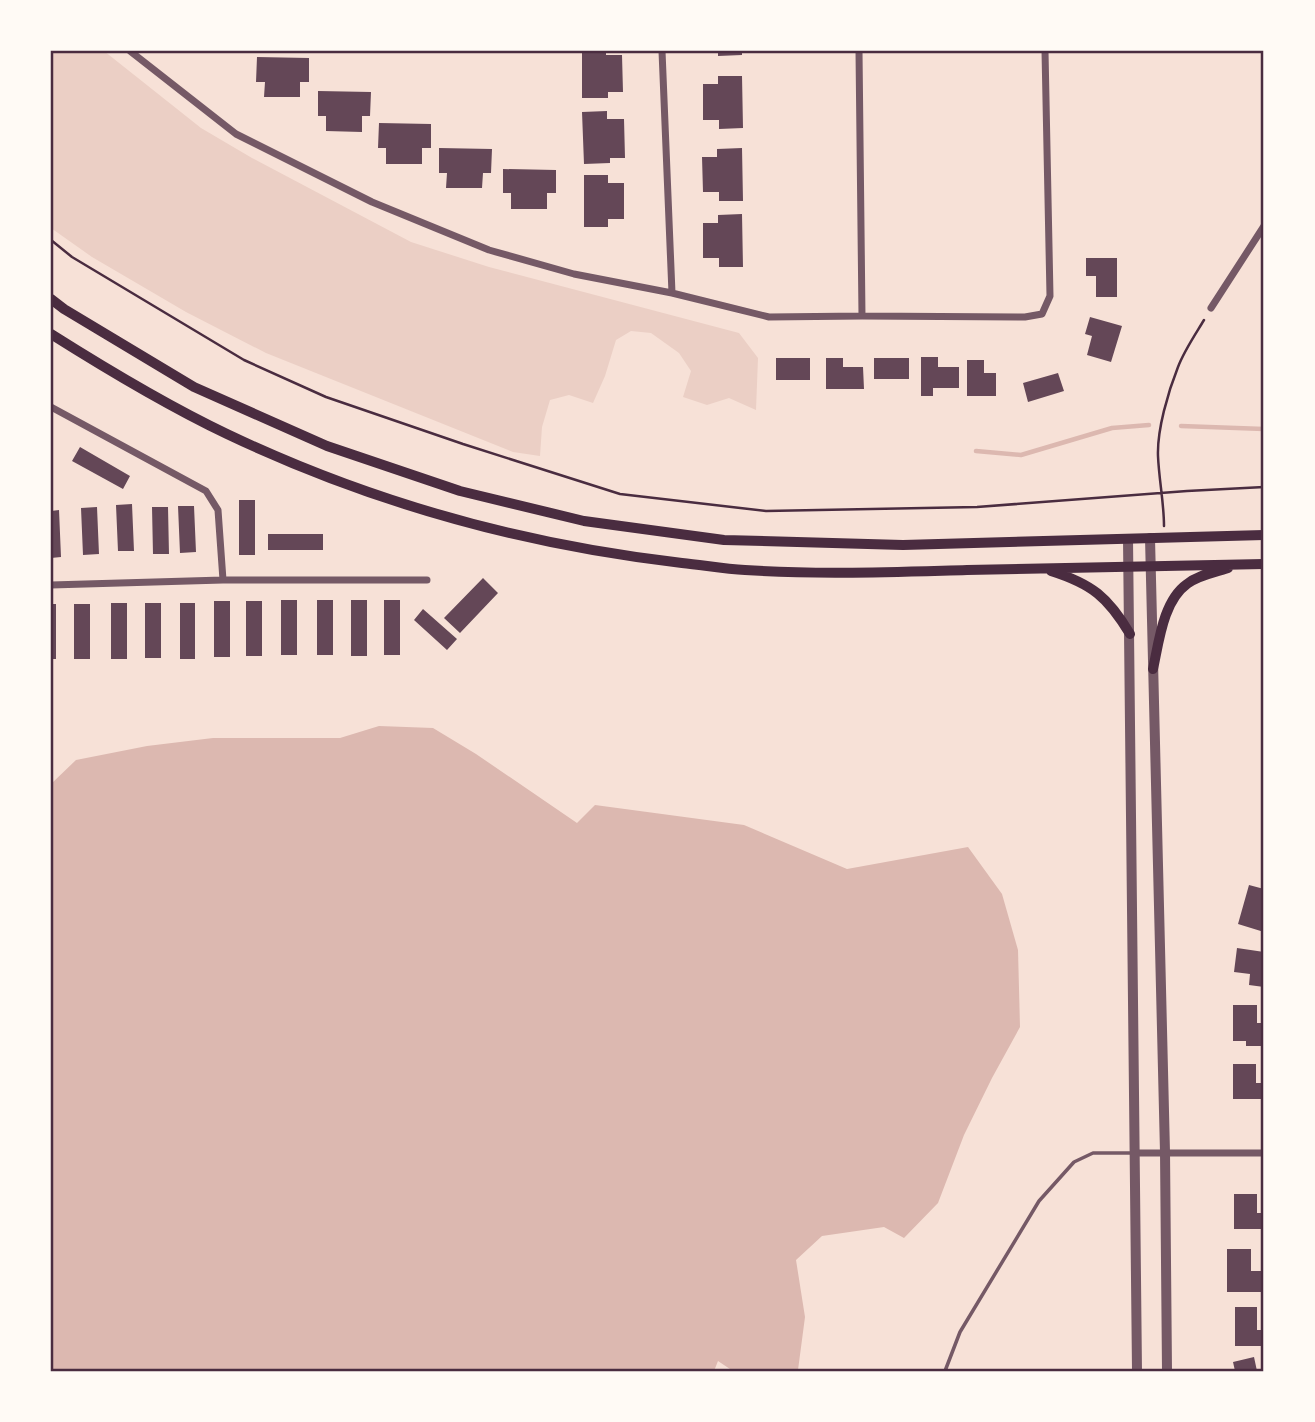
<svg xmlns="http://www.w3.org/2000/svg" width="1315" height="1422" viewBox="0 0 1315 1422" font-family="'DejaVu Sans',sans-serif">
	<style>
		.green { fill: #ebcfc5 }
		.water { fill: #dcb8b0 }
		.lines { fill: none; stroke-linecap: round; stroke-linejoin: round }
		.stream { stroke: #dcb8b0; stroke-width: 4.5 }
		.building { fill: #644757 }
		.path { stroke: #4a2c40; stroke-width: 2.5 }
		.service { stroke: #755966; stroke-width: 3.5 }
		.minor { stroke: #755966; stroke-width: 7 }
		.tertiary { stroke: #755966; stroke-width: 10 }
		.secondary { stroke: #4a2c40; stroke-width: 10 }
		.neatline { fill: none; stroke: #4a2c40; stroke-width: 2.5 }
	</style>
	<rect width="100%" height="100%" fill="#f7e1d7"/>
	<!-- green -->
	<path class="green" d="M51 51H104L201 128 252 158 411 242 489 267 739 333 758 358 756 410 729 398 707 405 683 397 691 371 679 353 651 333 631 331 616 340 605 376 593 403 569 395 550 400 542 427 540 456 513 452 266 353 186 312 92 257 51 228Z"/>
	<!-- water -->
	<path class="water" d="M379 726 433 728 476 754 577 823 595 805 744 825 847 869 968 847 1002 894 1018 950 1020 1027 992 1078 964 1135 938 1203 904 1238 884 1227 822 1236 796 1260 805 1317 798 1370 792 1371H733L718 1361 714 1371H51V784L76 760 147 746 213 738H340Z"/>
	<g class="lines">
		<!-- stream -->
		<path class="stream" d="M1181 426 1264 429
			M976 451 1021 455 1112 428 1149 425"/>
	</g>
	<!-- building -->
	<path class="building" d="M582 51H606V55H622L623 92H608V98H582Z
		M718 51H742V55L718 56Z
		M257 57 309 58V82H300V97H264L265 82H256Z
		M718 76H742L743 128 719 129V120H703V84H718Z
		M318 91 371 92 370 116H362V132L326 131V116H318Z
		M607 111V119H624L625 158H610V163L584 164 582 112Z
		M379 123 431 124V148H422V164H386V148H378Z
		M439 148 492 149 491 173H483L482 188H446L447 173H439Z
		M742 148 743 201H719V192H703L702 157H717V149Z
		M503 169 556 170V193H547V209H511V193H503Z
		M584 175H608V183H624V219H608V227H584Z
		M742 214 743 267H719V258H703V223H718V215Z
		M1086 258H1117V297H1096V276H1086Z
		M1090 317 1122 326 1111 362 1087 355 1092 336 1085 334Z
		M921 357H938V367H959V388H933V396H921Z
		M776 358H810V380H776Z
		M826 358H843V367H863L864 389H826Z
		M874 358H909V379H874Z
		M967 360H984V373H996V396H967Z
		M1058 373 1064 391 1028 402 1023 383Z
		M80 447 130 476 123 489 72 461Z
		M239 500H255V555H239Z
		M132 504 134 551H118L116 505Z
		M178 506H194L196 552 180 553Z
		M97 507 99 554 83 555 81 508Z
		M152 507H168L169 554H153Z
		M59 510 61 557 51 558V511Z
		M268 534H323V550H268Z
		M483 578 498 593 460 633 444 618Z
		M281 600H297V655H281Z
		M317 600H333V655H317Z
		M351 600H367V656H351Z
		M384 600H400V655H384Z
		M214 601H230V657H214Z
		M246 601H262V656H246Z
		M111 603H127V659H111Z
		M145 603H161V658H145Z
		M180 603H195V659H180Z
		M51 604H56V659H51Z
		M74 604H90V659H74Z
		M423 609 457 639 447 650 414 620Z
		M1249 885 1264 889V932L1238 924Z
		M1237 948 1264 952V987L1249 985 1250 974 1234 972Z
		M1233 1005H1257V1023H1264V1046H1246V1041H1233Z
		M1233 1064H1256V1083H1264V1099H1233Z
		M1234 1194H1257V1213H1264V1229H1234Z
		M1227 1249H1251V1271H1264V1292H1227Z
		M1235 1307H1257V1330H1264V1346H1235Z
		M1254 1357 1257 1371H1235L1233 1362Z"/>
	<g class="lines">
		<!-- path -->
		<path class="path" d="M51 240 72 257 244 360 326 397 463 444 620 494 766 511 977 507 1187 491 1264 487
			M1164 526C1164 503 1159 480 1158 456 1157 430 1168 392 1178 367 1184 351 1195 335 1204 320"/>
		<!-- service -->
		<path class="service" d="M945 1371 960 1332 1039 1201 1074 1162 1093 1153H1134"/>
		<!-- minor -->
		<path class="minor" d="M130 51 236 134 372 202 489 250 574 274 672 293 769 317 862 316 1025 317 1042 314 1050 296 1045 51
			M662 51 672 293
			M859 51 862 316
			M1211 308 1264 226
			M51 407 206 491 218 510 223 580
			M51 585 223 580H427
			M1135 1153H1264"/>
		<!-- tertiary -->
		<path class="tertiary" d="M1150 538 1165 1152 1167 1371
			M1128 539 1137 1371"/>
		<!-- secondary -->
		<path class="secondary" d="M51 299 64 309 194 387 327 446 460 491 584 521 724 540 903 545 1264 535
			M51 334C108 370 166 405 227 434 370 502 525 545 682 563 703 565 724 569 745 570 819 575 893 572 967 570 1066 568 1165 566 1264 564
			M1051 571C1092 584 1108 597 1130 634
			M1153 669C1159 642 1163 601 1187 584 1198 575 1214 573 1228 568"/>
	</g>
	<!-- border -->
	<rect width="1315" height="1422" fill="none" stroke="#fffaf5" stroke-width="105"/>
	<rect x="52" y="52" width="1210" height="1318" class="neatline"/>
</svg>
